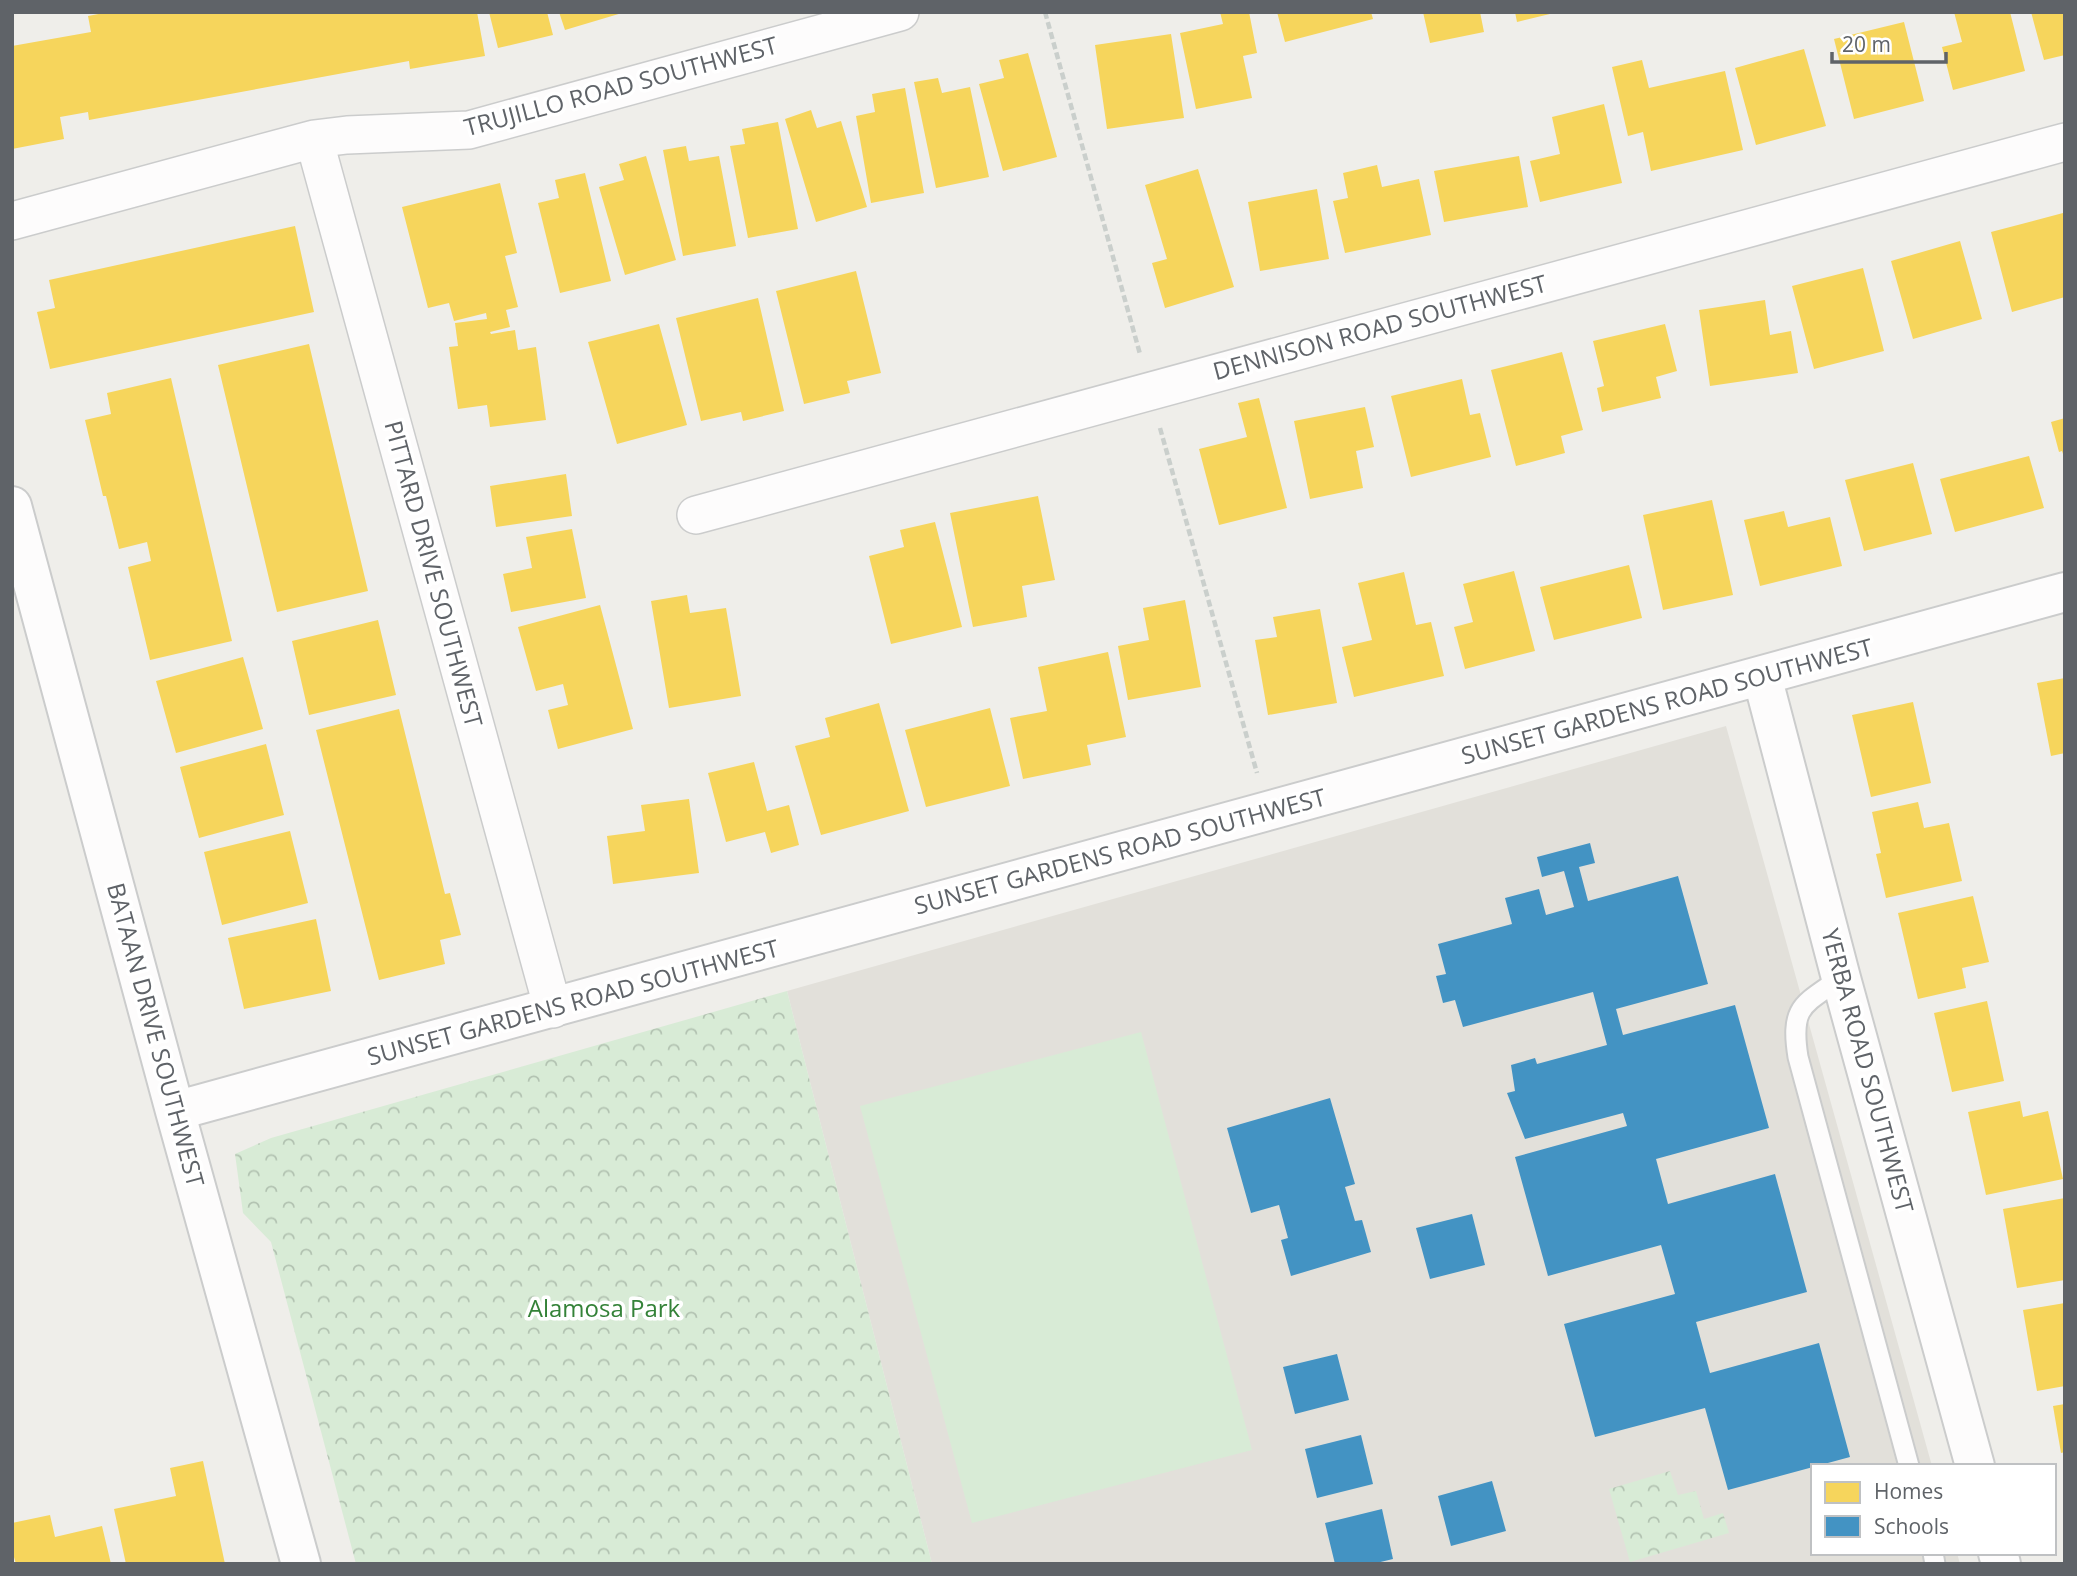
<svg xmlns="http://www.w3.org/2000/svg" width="2077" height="1576" viewBox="0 0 2077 1576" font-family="'Open Sans',sans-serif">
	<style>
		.education { fill: #e2e0da }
		.grass { fill: #d8ebd6 }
		.forest { fill: url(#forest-crowns) }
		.homes { fill: #f6d55c }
		.schools { fill: #4393c3 }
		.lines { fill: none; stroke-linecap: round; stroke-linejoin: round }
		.service-casing { stroke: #cbcccc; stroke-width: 23 }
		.minor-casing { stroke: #cbcccc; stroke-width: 40 }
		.tertiary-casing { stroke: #cbcccc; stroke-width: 42 }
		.path { stroke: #cacfcc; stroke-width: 4.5; stroke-dasharray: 7 3.5; stroke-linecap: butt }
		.service { stroke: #fdfcfc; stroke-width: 19 }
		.minor { stroke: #fdfcfc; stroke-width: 37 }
		.tertiary { stroke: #fdfcfc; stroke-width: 38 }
		.labels { text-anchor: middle; stroke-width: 7; stroke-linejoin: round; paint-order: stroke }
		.street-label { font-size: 24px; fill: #5f6368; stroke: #fff }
		.park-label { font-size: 24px; fill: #348238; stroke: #fff }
	</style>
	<defs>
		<pattern id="forest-crowns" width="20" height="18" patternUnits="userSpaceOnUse" patternTransform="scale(1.75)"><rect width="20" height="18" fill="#d8ebd6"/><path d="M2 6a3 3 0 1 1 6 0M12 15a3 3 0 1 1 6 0" fill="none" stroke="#b2c2b1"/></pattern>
	</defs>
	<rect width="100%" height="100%" fill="#efeeea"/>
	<!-- education -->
	<path class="education" d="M1726 726 1932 1466H1813V1553H1957L1960 1564H932L787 991Z"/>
	<!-- grass -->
	<path class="grass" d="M1141 1032 1252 1450 972 1523 860 1106Z"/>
	<!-- forest -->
	<path class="forest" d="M787 991 932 1564H356L271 1242 243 1213 235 1154 271 1138Z
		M1670 1471 1678 1495 1696 1491 1704 1519 1723 1513 1729 1533 1630 1562 1609 1489Z"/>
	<!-- homes -->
	<path class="homes" d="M109 12H477L485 56 410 69 409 61 89 120 88 112 60 117 64 139 12 149V46L91 32 88 16Z
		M489 12H547L553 35 498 48Z
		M559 12H622V13L565 30Z
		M1220 12H1249L1257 53 1243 56 1252 98 1196 109 1180 33 1223 24Z
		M1277 12H1371L1373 19 1285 42Z
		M1423 12H1480L1484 32 1430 43Z
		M1515 12H1554V13L1517 22Z
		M1954 12H2010L2025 71 1953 90 1942 47 1962 42Z
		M2031 12H2065V55L2044 60Z
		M1904 22 1924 101 1854 119 1834 39Z
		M1171 34 1184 118 1107 129 1095 45Z
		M1804 49 1826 126 1756 145 1735 68Z
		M1028 53 1057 157 1003 171 979 84 1004 78 999 60Z
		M1642 60 1649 88 1725 71 1743 150 1651 171 1643 132 1628 136 1612 67Z
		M938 78 942 93 970 87 989 177 936 188 914 82Z
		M905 88 924 193 871 203 856 116 875 112 872 94Z
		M1604 104 1622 183 1540 202 1530 161 1560 154 1552 117Z
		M811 110 817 128 841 121 867 207 816 222 785 119Z
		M778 122 798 229 748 238 730 146 745 144 742 129Z
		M686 146 689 161 719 156 736 246 683 256 663 150Z
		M646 156 676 260 625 275 599 187 624 180 619 164Z
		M1519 156 1528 207 1444 222 1434 171Z
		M1377 165 1382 187 1419 179 1431 235 1345 253 1333 201 1348 198 1343 173Z
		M1198 169 1234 287 1165 308 1152 263 1167 259 1145 185Z
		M585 173 611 281 560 293 538 203 559 198 555 180Z
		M500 183 517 253 505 256 518 307 506 310 510 327 490 332 491 334 515 330 518 350 536 347 546 420 490 427 487 405 458 409 449 347 458 346 455 323 487 319 486 313 454 321 449 303 428 308 402 207Z
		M1317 189 1329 259 1260 271 1248 202Z
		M2063 213 2065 220V297L2012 312 1991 232Z
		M295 226 314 312 50 369 37 312 55 308 49 280Z
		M1960 241 1982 319 1913 339 1891 261Z
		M1863 268 1884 351 1814 369 1792 286Z
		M856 271 881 373 847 381 850 393 804 404 776 291Z
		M758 298 784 411 743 421 741 412 701 421 676 318Z
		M1765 300 1770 335 1791 331 1798 373 1710 386 1699 310Z
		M659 324 687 425 617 444 588 342Z
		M1665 324 1677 371 1656 377 1661 398 1602 412 1597 388 1604 386 1593 341Z
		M309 344 368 591 277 612 218 365Z
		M1562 352 1583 430 1561 436 1565 453 1516 466 1491 370Z
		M171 378 232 641 150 660 128 567 151 561 147 542 119 549 106 496H103L85 420 111 414 107 393Z
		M1462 379 1470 415 1480 413 1491 457 1411 477 1391 396Z
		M1259 398 1287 508 1219 525 1199 449 1247 437 1238 403Z
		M1365 407 1374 447 1356 451 1363 488 1310 499 1294 421Z
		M2065 418V456L2064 457 2062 451 2059 452 2051 422Z
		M2029 456 2044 508 1955 532 1940 479Z
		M1913 463 1932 534 1864 551 1845 480Z
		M566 474 572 516 496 527 490 486Z
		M1038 496 1055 580 1022 586 1027 617 973 627 950 513Z
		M1712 500 1733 595 1663 610 1643 515Z
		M1784 511 1788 527 1830 517 1842 566 1760 586 1744 520Z
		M935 522 962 627 891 644 869 556 904 547 900 530Z
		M572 529 586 598 511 612 503 574 532 568 526 537Z
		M1629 565 1642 618 1554 640 1540 587Z
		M1514 571 1535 651 1465 669 1454 627 1473 622 1463 584Z
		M1404 572 1416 625 1431 622 1444 676 1354 697 1342 647 1372 640 1358 583Z
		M687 595 690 613 726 608 741 696 669 708 651 601Z
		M1185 600 1201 687 1128 700 1118 646 1149 640 1143 608Z
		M600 605 633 729 558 749 548 710 568 705 563 684 536 691 518 627Z
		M1320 609 1337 703 1268 715 1255 640 1277 637 1273 617Z
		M378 620 396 695 309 715 292 641Z
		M1108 652 1126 737 1087 745 1091 765 1023 779 1010 718 1047 711 1038 667Z
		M243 657 263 729 176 753 156 681Z
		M2065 678V753L2051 756 2037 683Z
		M1913 702 1931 783 1871 797 1852 715Z
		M879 703 909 811 821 835 795 746 830 737 825 718Z
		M990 708 1010 786 926 807 905 730Z
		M399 709 445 894 450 893 461 935 440 940 445 964 379 980 316 730Z
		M266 744 284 815 199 838 180 767Z
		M754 762 767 811 789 805 799 845 771 853 765 832 726 842 708 773Z
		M689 799 699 873 613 884 607 836 645 831 641 805Z
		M1918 802 1924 828 1949 823 1962 881 1886 898 1876 854 1881 853 1872 812Z
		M290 831 308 903 222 925 204 852Z
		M1973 896 1989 962 1962 968 1966 988 1918 999 1898 913Z
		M316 919 331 991 244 1009 228 938Z
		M1987 1001 2004 1081 1952 1092 1934 1013Z
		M2020 1101 2023 1117 2048 1111 2063 1179 1986 1195 1968 1112Z
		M2065 1198V1280L2017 1288 2003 1209Z
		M2065 1303V1386L2037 1391 2023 1310Z
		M2065 1404V1452L2061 1453 2053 1406Z
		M203 1461 225 1564H126L114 1509 176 1496 170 1468Z
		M50 1515 55 1537 102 1526 111 1564H16L12 1550V1523Z"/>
	<!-- schools -->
	<path class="schools" d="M1590 843 1595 863 1579 867 1588 901 1678 876 1708 984 1616 1009 1623 1035 1735 1005 1769 1128 1656 1159 1668 1204 1775 1174 1807 1292 1696 1322 1710 1373 1819 1343 1850 1457 1728 1490 1705 1408 1595 1437 1564 1324 1675 1294 1661 1245 1548 1276 1515 1157 1627 1126 1623 1113 1525 1139 1507 1093 1515 1091 1511 1065 1535 1058 1537 1064 1607 1045 1593 992 1463 1027 1455 1000 1443 1003 1436 976 1446 974 1438 944 1512 924 1505 898 1539 889 1546 915 1574 907 1564 871 1542 877 1537 857Z
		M1330 1098 1355 1184 1345 1187 1355 1221 1362 1220 1371 1252 1291 1276 1281 1240 1288 1238 1279 1205 1251 1213 1227 1128Z
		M1472 1214 1485 1265 1430 1279 1416 1228Z
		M1337 1354 1349 1400 1295 1414 1283 1367Z
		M1361 1435 1373 1484 1317 1498 1305 1449Z
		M1492 1481 1506 1531 1451 1546 1438 1496Z
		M1382 1509 1393 1559 1372 1564H1335L1325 1523Z"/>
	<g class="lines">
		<defs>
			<path id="service" d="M1841 978C1803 1005 1790 1006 1798 1057L1909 1466
				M1933 1553 1935 1564"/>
			<path id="minor" d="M314 139 553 1009
				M12 221 314 139 347 135 469 130 900 12
				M696 515 2065 142"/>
			<path id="tertiary" d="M12 506 175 1111 301 1564
				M1762 676 1841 978 1975 1466
				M175 1111 2065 592
				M1998 1553 2001 1564"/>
		</defs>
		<!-- service casing -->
		<use href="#service" class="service-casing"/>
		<!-- minor casing -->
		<use href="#minor" class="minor-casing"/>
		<!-- tertiary casing -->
		<use href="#tertiary" class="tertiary-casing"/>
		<!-- path -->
		<path class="path" d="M1045 12 1140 354
			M1160 428 1257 773"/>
		<!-- service -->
		<use href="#service" class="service"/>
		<!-- minor -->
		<use href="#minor" class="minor"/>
		<!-- tertiary -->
		<use href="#tertiary" class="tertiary"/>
	</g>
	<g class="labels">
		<!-- street labels -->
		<g class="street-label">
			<text transform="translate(621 87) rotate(-15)" y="8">TRUJILLO ROAD SOUTHWEST</text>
			<text transform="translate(1380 328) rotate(-15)" y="8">DENNISON ROAD SOUTHWEST</text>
			<text transform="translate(433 574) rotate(75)" y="8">PITTARD DRIVE SOUTHWEST</text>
			<text transform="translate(1667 702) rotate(-15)" y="8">SUNSET GARDENS ROAD SOUTHWEST</text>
			<text transform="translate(1120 852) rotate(-15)" y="8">SUNSET GARDENS ROAD SOUTHWEST</text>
			<text transform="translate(573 1003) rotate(-15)" y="8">SUNSET GARDENS ROAD SOUTHWEST</text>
			<text transform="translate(155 1035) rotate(75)" y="8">BATAAN DRIVE SOUTHWEST</text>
			<text transform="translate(1867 1071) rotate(75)" y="8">YERBA ROAD SOUTHWEST</text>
		</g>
		<!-- park labels -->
		<g class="park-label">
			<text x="604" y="1317">Alamosa Park</text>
		</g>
	</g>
	<!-- border -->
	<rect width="2077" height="1576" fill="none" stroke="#5f6368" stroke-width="28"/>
	<!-- legend -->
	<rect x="1811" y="1464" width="245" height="91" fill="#ffffff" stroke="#bfc1c3" stroke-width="2"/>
	<rect x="1825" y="1482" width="35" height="21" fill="#f6d55c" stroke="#bfc1c3" stroke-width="2"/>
	<text x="1874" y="1499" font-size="21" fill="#5f6368">Homes</text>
	<rect x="1825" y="1516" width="35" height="21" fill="#4393c3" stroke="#bfc1c3" stroke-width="2"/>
	<text x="1874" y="1534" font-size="21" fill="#5f6368">Schools</text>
	<!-- scale -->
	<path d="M1832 52v10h114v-10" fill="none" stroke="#5f6368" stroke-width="3.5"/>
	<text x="1842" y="52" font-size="21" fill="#5f6368" stroke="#ffffff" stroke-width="5" paint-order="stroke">20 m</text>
</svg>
